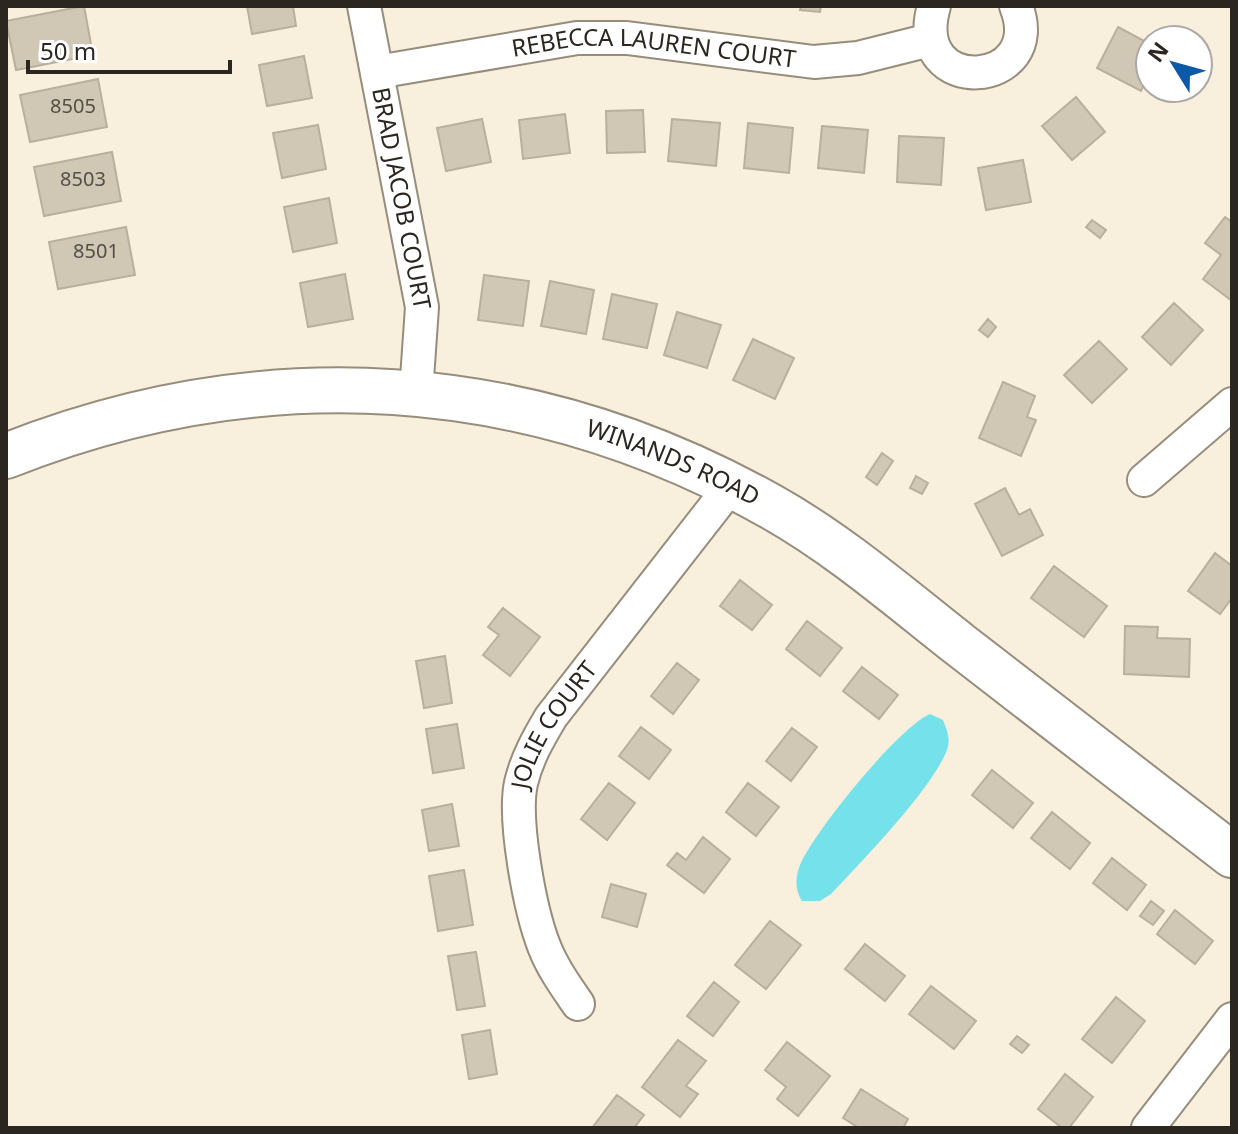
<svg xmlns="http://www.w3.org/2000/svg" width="1238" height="1134" viewBox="0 0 1238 1134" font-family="'Noto Sans',sans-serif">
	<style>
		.water { fill: #74e1eb }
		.building { fill: #d0c8b5; stroke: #b8af9d; stroke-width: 2 }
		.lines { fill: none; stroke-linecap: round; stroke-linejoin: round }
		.street-casing { stroke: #968d7c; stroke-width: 36 }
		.secondary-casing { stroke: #968d7c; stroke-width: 48 }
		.street { stroke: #fff; stroke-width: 32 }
		.secondary { stroke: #fff; stroke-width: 44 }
		.labels { text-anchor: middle; stroke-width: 6; stroke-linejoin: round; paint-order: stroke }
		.number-label { font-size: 20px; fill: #544f45 }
		.street-label { font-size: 24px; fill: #2b2720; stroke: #fff }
	</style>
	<rect width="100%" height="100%" fill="#f8efdc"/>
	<!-- water -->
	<path class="water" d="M930 714 943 720C947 730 951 739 947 750 932 789 862 861 831 894L820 901H802C795 890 795 878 800 865 814 832 898 728 930 714Z"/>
	<!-- building -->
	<path class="building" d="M84 6 93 55 16 70 6 21Z
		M247 6H293L296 26 252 34Z
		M801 6H821L820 12 800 10Z
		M1118 27 1150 44V73L1141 91 1097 68Z
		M304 56 312 98 267 106 259 65Z
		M98 79 107 127 30 142 20 95Z
		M1076 97 1105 132 1072 160 1042 126Z
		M643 110 645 152 607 153 606 111Z
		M565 114 570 153 523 159 519 120Z
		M482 119 491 162 446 171 437 128Z
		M672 119 720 123 716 166 668 161Z
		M748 123 793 128 789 173 744 168Z
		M318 125 326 169 282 178 273 133Z
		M822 126 868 130 864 173 818 168Z
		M899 136 944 138 941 185 897 182Z
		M112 152 121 201 44 216 34 167Z
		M1023 160 1031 202 986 210 978 168Z
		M329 198 337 243 293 252 284 207Z
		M1225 217 1232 222V301L1203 279 1221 255 1205 243Z
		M1092 220 1106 230 1100 238 1086 227Z
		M126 227 135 275 58 289 49 242Z
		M345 274 353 319 308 327 300 283Z
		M484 275 529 281 523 326 478 320Z
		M550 281 594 290 586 334 541 326Z
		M612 294 657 304 647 348 603 339Z
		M1174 303 1203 330 1171 365 1142 337Z
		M677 312 721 325 707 368 664 355Z
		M988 319 996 327 988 337 979 330Z
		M753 339 794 358 775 399 733 380Z
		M1099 341 1127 369 1092 403 1064 375Z
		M1003 382 1035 396 1027 417 1036 420 1021 456 979 438Z
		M882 453 893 461 877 485 866 477Z
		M916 476 928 483 922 494 910 488Z
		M1005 488 1019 515 1030 509 1043 535 1002 556 975 504Z
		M1215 553 1232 566V598L1220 614 1188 591Z
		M1054 566 1107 606 1084 637 1031 598Z
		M740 580 772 605 752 630 720 606Z
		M503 608 540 637 510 676 483 655 499 635 488 627Z
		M807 621 842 648 820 676 786 649Z
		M1125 626 1158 627 1157 638 1190 639 1189 677 1124 674Z
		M445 656 452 703 424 708 416 661Z
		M677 663 699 680 673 714 651 696Z
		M862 667 898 695 879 719 843 691Z
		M457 724 464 768 433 773 426 729Z
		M641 727 671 750 649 779 619 756Z
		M792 728 817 747 791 781 766 761Z
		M992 770 1033 803 1013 828 972 795Z
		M609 783 635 803 607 840 581 819Z
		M748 783 779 807 756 836 726 812Z
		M452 804 459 846 429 851 422 810Z
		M1052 812 1090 843 1070 869 1031 838Z
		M703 837 730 859 704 893 667 865 677 853 686 860Z
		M1112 858 1146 885 1127 910 1093 883Z
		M464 870 473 925 438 931 429 876Z
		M611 884 646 894 637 927 602 917Z
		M1151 901 1164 911 1153 925 1140 916Z
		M1175 910 1213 941 1195 964 1157 934Z
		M770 921 801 945 766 989 735 965Z
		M865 944 905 976 885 1001 845 969Z
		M476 952 485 1006 457 1010 448 956Z
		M714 982 739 1002 713 1036 687 1016Z
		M931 986 976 1021 954 1049 909 1014Z
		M1116 997 1145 1021 1112 1063 1082 1039Z
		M490 1030 497 1074 469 1079 462 1035Z
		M1017 1036 1029 1045 1022 1053 1010 1044Z
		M678 1040 706 1061 686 1086 698 1094 680 1117 642 1087Z
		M787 1042 830 1076 798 1116 777 1099 786 1087 765 1070Z
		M1065 1074 1093 1097 1069 1128H1062L1038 1109Z
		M861 1089 908 1119 903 1128H859L843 1118Z
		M617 1095 644 1115 634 1128H592Z"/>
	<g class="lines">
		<defs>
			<g id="street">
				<path id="s1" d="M364 6 422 307 416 393"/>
				<path d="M934 6C907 100 1049 89 1016 6"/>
				<path id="s2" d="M377 72 577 38H627L814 62 858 58 930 40"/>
				<path d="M1144 480 1232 404"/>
				<path id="s3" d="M578 1004C565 985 552 967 544 946 530 910 513 820 521 783 527 758 538 739 551 717L731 486"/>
				<path d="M1148 1128 1232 1019"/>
			</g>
			<g id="secondary">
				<path id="s4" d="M6 456C263 354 529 371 770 506 838 544 898 596 959 644 1050 714 1141 785 1232 855"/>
			</g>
		</defs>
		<!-- street casing -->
		<use href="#street" class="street-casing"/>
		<!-- secondary casing -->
		<use href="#secondary" class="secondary-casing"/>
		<!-- street -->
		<use href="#street" class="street"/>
		<!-- secondary -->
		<use href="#secondary" class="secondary"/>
	</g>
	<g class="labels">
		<!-- number labels -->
		<g class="number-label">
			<text x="73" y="113">8505</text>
			<text x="83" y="186">8503</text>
			<text x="96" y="258">8501</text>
		</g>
		<!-- street labels -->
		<g class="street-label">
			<text dy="8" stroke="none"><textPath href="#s2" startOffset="280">REBECCA LAUREN COURT</textPath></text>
			<text dy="8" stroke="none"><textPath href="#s1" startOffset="196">BRAD JACOB COURT</textPath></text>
			<text dy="8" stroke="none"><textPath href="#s4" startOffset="686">WINANDS ROAD</textPath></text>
			<text dy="8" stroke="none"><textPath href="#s3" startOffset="300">JOLIE COURT</textPath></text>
		</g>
	</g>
	<!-- border -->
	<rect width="1238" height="1134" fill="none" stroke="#2b2720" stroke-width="16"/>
	<!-- north arrow -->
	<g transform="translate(1174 64) rotate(307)"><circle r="38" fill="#ffffff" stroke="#aaa9a6" stroke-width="2"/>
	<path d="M0-6L14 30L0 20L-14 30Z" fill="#0c59a8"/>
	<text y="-12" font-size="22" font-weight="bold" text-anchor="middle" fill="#2b2720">N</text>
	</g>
	<!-- scale -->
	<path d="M28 60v12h202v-12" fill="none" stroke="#2b2720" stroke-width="4"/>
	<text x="40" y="60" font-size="24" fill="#2b2720" stroke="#ffffff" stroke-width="6" paint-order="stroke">50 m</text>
</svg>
